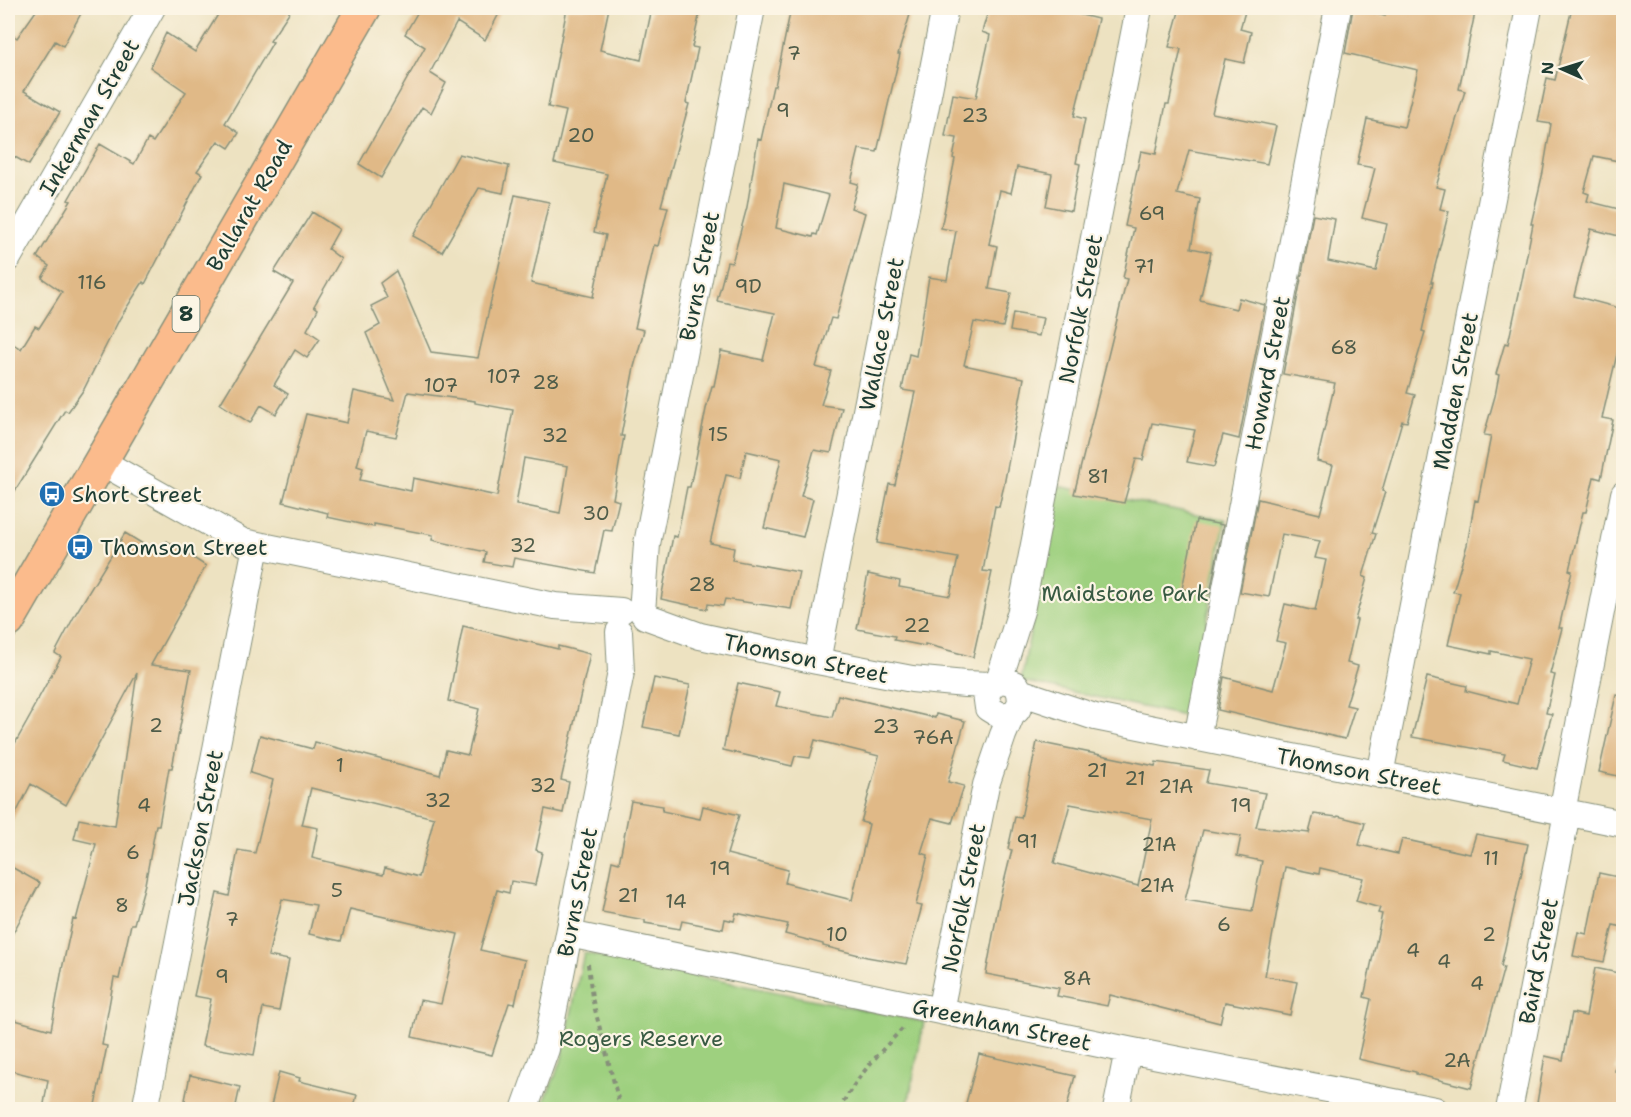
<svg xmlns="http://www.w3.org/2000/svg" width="1631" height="1117" viewBox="0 0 1631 1117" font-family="'Shantell Sans',sans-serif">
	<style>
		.park { fill: #9ed07f; stroke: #5e865a; stroke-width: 1.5 }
		.building { fill: #e0b987; fill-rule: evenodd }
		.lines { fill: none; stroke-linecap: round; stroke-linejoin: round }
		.minor-casing { stroke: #86907a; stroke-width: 28 }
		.highway-casing { stroke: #86907a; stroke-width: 36 }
		.path { stroke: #86907a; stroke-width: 4; stroke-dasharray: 4.5 4.5; stroke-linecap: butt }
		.minor { stroke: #fff; stroke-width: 26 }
		.highway { stroke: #fbbb8c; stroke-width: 33 }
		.labels { text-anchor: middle; stroke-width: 4.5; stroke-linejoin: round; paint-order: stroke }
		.number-label { font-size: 20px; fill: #4f5c49 }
		.shield { fill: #fcf5e5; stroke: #617469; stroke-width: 1.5 }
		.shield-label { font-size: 21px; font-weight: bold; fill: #1f3d34 }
		.street-label { font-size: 22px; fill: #1f3d34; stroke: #fcf5e5 }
		.poi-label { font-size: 22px; fill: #1f3d34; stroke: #fcf5e5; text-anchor: start }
		.park-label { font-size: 22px; fill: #385a43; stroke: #fcf5e5 }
	</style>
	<rect width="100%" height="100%" fill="#fcf5e5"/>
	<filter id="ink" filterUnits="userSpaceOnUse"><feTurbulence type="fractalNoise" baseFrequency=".0167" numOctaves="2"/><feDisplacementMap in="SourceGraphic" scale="12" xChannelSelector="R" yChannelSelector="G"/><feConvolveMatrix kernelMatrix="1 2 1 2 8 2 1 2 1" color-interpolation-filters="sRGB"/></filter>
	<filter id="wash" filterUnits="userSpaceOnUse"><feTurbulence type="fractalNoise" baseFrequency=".008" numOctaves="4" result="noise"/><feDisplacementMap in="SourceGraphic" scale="24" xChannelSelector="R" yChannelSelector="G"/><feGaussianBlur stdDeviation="1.35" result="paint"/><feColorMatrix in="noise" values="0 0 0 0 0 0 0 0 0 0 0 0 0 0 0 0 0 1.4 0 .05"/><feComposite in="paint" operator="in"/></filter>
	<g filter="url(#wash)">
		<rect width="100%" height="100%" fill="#ede2c1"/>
		<!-- park -->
		<path class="park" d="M1058 486 1226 520 1189 717 1021 681Z
			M584 953 924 1022 907 1109H541L561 1062Z"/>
		<g id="blocks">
			<!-- building -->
			<path class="building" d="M38 8H84L63 46 55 41 24 91 60 112 29 165 8 153V32L17 38Z
				M222 8H292L270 41 273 42 225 123 239 133 229 148 218 141 197 171 202 174 145 284 143 282 120 318 84 389 68 412 65 410 8 502V341L21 349 35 326 39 328 62 292 42 278 49 266 37 257 71 201 68 200 100 144 134 164 148 139 153 142 186 92 150 67 166 33 195 52Z
				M420 8H502L485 40 457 22 430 73 446 83 431 113 422 107 381 178 359 164 425 47 405 34Z
				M567 8H609L600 50 641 60 652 8H701L692 47 698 48 686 103 689 104 661 206 668 207 658 246 654 245 635 328 644 330 634 367 621 436H624L613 499 619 501 612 531 604 530 595 573 514 558 512 567 484 562 486 552 432 540 433 535 374 524V527L327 517 328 513 283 502 306 414 347 423 354 391 394 400 366 333 380 325 371 306 387 298 380 283 396 271 431 352 478 358 515 195 549 202 531 283 593 297 606 235 594 232 607 174 554 163 566 111 548 107ZM408 392 475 401V403L513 410 497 496 413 478 411 491 360 480 363 468 357 466 366 431 396 437ZM524 458 568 466 560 513 516 504Z
				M791 8H912L898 54H900L877 152 859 149 851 182 858 184 851 208 865 213 836 319 831 318 816 367 831 371 821 405 842 408 831 453 814 450 801 496 813 499 803 537 764 528 781 459 746 451 740 478 726 475 710 543 734 548 732 560 799 572 791 609 725 599 723 606 708 604 707 609 661 599 673 536 677 537 687 487H690L706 409 712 386H714L721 351 763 360 775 313 717 301 727 262 732 263 747 207 758 139 761 140 773 86H775ZM784 184 829 195 817 235 814 234 813 237 776 228Z
				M989 8H1053L1098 19 1074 116 1085 119 1076 163 1080 164 1071 211 1046 206 1052 174 1017 167 1011 193 1000 190 989 244 997 246 989 289 1011 293 1003 327 974 322 964 365 1024 378 1004 485 999 507 995 506 983 571 992 572 973 657 925 644V646L894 640 895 636 857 629 868 574 900 581 899 587 950 596 958 558 877 543 889 484 895 485 915 392 902 390 909 354 916 356 929 277 947 280 956 231 941 228 955 159 953 158 957 138 945 136 953 94 976 98 990 35 982 32Z
				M1180 8H1246L1240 29 1251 32 1244 63 1225 59 1212 113 1276 126 1267 164 1189 150 1177 194 1200 199 1191 248 1211 252 1200 300 1236 309 1239 298 1265 305 1239 439 1223 435 1214 467 1187 462 1195 430 1152 423 1143 460 1136 459 1124 503 1074 494 1127 279 1123 278 1134 228 1125 226 1141 151 1156 154 1166 104H1169L1181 49 1169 47Z
				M1353 8 1385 16 1387 8H1476L1459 89 1465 91 1436 187 1445 189 1440 209 1449 211 1431 282H1433L1422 331 1425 332 1407 393 1415 395 1407 422 1402 421 1382 491 1385 492 1372 533 1376 534 1363 576 1367 578 1355 620H1357L1347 663 1358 666 1346 705 1355 707 1345 739 1218 710 1224 677 1273 690 1286 643 1276 641 1285 604 1315 611 1326 560 1315 558 1320 541 1282 534 1269 597 1240 592 1258 499 1320 514 1333 465 1317 461 1335 383 1283 374 1313 215 1335 219 1328 261 1376 271 1387 224 1362 218 1375 168 1357 165 1367 119 1404 127 1418 70 1345 53Z
				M1572 8H1623V162L1594 156 1584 192 1589 194 1587 201 1623 210V237L1591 229 1574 296 1623 309V341L1621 350H1618L1602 418 1613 420 1601 479 1594 477 1586 512H1583L1569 570 1572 571 1559 628H1562L1550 674 1555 675 1546 713 1552 714 1537 768 1503 760 1505 754 1412 737 1427 677 1467 686 1466 691 1517 704 1529 659 1491 651V654L1448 645 1460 593 1453 592 1467 545 1475 500 1478 501 1491 436 1484 435 1495 396 1499 375 1496 374 1505 343 1508 344 1522 280 1533 224H1531L1543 172 1551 124 1538 122 1547 78 1555 80Z
				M459 154 509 166 503 193 479 188 442 252 413 236Z
				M312 212 339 229 328 249 341 259 314 306 318 309 307 330 320 339 307 358 295 350 274 385 288 394 276 414 261 405 250 423 220 404 293 283 274 272Z
				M1013 313 1043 318 1039 336 1010 331Z
				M1196 520 1223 525 1210 594 1182 589Z
				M125 533 159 554 167 541 206 566 151 665 191 670 172 768H169L159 825H156L145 884 134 924H131L119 979 114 978 102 1045 107 1046 94 1110H43L48 1080 8 1070V1018L51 1030 62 969 73 919 76 920 96 844 74 839 79 819 115 826 137 673 66 805 31 784 8 829V756L32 713 31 712 61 657 55 653 76 613Z
				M463 626 558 649V646L590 654 561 780 569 782 563 813 545 809 536 850 542 852 535 885 511 881 509 893 497 890 480 950 525 960 515 1004 509 1003 492 1055 412 1037 420 1000 441 1004 458 934 350 909 341 941 309 934 316 905 282 899 268 956 289 960 279 1011 263 1008 254 1055 202 1046 211 999 194 996 217 893 229 896 238 850 255 853 273 780 250 773 260 735 313 749 315 742 440 775 446 750 468 755 479 709 448 701ZM311 788 434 818 419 877 385 868 383 875 312 858 318 828 302 825Z
				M654 678 690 685 679 734 643 727Z
				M738 683 780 692 776 706 832 717 838 695 935 718 936 714 965 721 948 782 964 786 952 823 932 818 921 853 928 855 916 905 922 906 906 964 867 957 823 946V944L785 934 788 924 736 913 734 921 725 919 723 929 682 921 680 929 645 923V920L602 912 612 861 619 863 631 801 663 806 662 811 700 819 703 806 739 815 727 854 788 870 785 883 852 900 869 824 861 822 879 756 815 740 810 758 795 756 792 766 723 750Z
				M1616 695 1623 696V777L1599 772Z
				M1037 742 1155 766 1156 762 1209 770 1206 783 1265 793 1256 827 1309 833 1314 814 1337 817 1338 816 1365 823 1359 845 1398 854 1402 839 1470 854 1476 834 1528 844 1501 966 1504 967 1471 1088 1416 1074V1072L1358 1059 1371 999 1364 997 1382 914 1378 913 1380 908 1356 901 1363 878 1320 868 1319 874 1285 867 1265 976 1297 982 1290 1015 1225 1002 1220 1023 1110 995 1107 1006 1057 996 1059 988 986 974 999 902 1012 850 1008 849 1015 817 1021 818ZM1070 804 1152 819 1138 886 1054 863ZM1203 830 1241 836 1237 856 1262 861 1252 911 1185 900Z
				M8 865 40 883 8 942Z
				M1599 873 1623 878V927L1613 925 1604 962 1573 956 1578 932 1587 934Z
				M1595 968 1623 974V1034L1615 1071 1623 1072V1110H1567L1537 1103 1545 1056 1563 1060 1572 1013 1586 1016Z
				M979 1054 1075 1076 1066 1110H999L966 1103Z
				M279 1072 300 1078 299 1081 357 1095 353 1110H270Z
				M190 1075 240 1087 235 1110H183Z"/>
		</g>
	</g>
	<g filter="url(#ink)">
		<use href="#blocks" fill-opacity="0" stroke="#86907a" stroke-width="1.5"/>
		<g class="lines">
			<defs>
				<path id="minor" d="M8 258 152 8
					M100 461 243 542 555 606 621 611
					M642 612 647 544 752 8
					M645 616 700 636 817 661 912 679 965 684 991 685
					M817 661 945 8
					M999 680 1021 611 1139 8
					M1020 692 1095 717 1624 824
					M1197 738 1338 8
					M1380 775 1529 8
					M1562 812 1624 494
					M569 934 1128 1050 1435 1110
					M940 1011 986 785 1003 735 1012 714 1017 710 1021 702 1020 692 1016 685 1005 680 995 682 986 693 988 708 1001 716 1012 714
					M145 1110 256 546
					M524 1110 546 1049 551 1024 621 672 619 632
					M1116 1110 1128 1050
					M1509 1110 1567 813"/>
				<path id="highway" d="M8 621 364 8"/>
			</defs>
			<!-- minor casing -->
			<use href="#minor" class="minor-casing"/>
			<!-- highway casing -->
			<use href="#highway" class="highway-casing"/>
			<!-- path -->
			<path class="path" d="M588 964 592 998 621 1110
				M839 1110C856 1077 880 1052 905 1026"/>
			<!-- minor -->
			<use href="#minor" class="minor"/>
			<!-- highway -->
			<use href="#highway" class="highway"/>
		</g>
	</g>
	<!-- icons -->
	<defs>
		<symbol id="bus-disc" viewBox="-11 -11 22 22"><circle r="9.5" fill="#1f6fb2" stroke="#fcf5e5"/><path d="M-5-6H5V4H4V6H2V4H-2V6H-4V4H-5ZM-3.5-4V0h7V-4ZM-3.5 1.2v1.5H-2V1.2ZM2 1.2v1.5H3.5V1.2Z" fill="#fff"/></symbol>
	</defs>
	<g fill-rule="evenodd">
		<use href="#bus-disc" x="37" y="479" width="30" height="30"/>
		<use href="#bus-disc" x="65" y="532" width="30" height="30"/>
	</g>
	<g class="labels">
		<!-- number labels -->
		<g class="number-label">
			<text x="794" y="60">7</text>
			<text x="783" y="117">9</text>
			<text x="975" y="122">23</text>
			<text x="581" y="142">20</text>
			<text x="1152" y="220">69</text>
			<text x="1144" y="273">71</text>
			<text x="92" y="289">116</text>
			<text x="748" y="293">9D</text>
			<text x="1344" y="354">68</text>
			<text x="504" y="383">107</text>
			<text x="546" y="389">28</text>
			<text x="441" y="392">107</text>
			<text x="718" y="441">15</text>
			<text x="555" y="442">32</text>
			<text x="1098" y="483">81</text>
			<text x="596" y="520">30</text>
			<text x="523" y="552">32</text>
			<text x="702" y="591">28</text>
			<text x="917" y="632">22</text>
			<text x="156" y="732">2</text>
			<text x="886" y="733">23</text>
			<text x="933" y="744">76A</text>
			<text x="340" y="772">1</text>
			<text x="1097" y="777">21</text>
			<text x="1135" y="785">21</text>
			<text x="543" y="792">32</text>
			<text x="1176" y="793">21A</text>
			<text x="438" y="807">32</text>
			<text x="144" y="812">4</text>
			<text x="1241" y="812">19</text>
			<text x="1027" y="848">91</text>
			<text x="1159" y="851">21A</text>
			<text x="133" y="859">6</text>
			<text x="1491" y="865">11</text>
			<text x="720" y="875">19</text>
			<text x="1157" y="892">21A</text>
			<text x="337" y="897">5</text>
			<text x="628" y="902">21</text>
			<text x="676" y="908">14</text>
			<text x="122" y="912">8</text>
			<text x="232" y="926">7</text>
			<text x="1224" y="931">6</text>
			<text x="837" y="941">10</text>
			<text x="1489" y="941">2</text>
			<text x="1413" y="957">4</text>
			<text x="1444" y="968">4</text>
			<text x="222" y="983">9</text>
			<text x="1077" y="985">8A</text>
			<text x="1477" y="990">4</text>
			<text x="1457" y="1067">2A</text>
		</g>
		<!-- shield labels -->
		<rect class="shield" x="172.5" y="296" width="27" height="36" rx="4.5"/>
		<g class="shield-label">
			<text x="186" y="321">8</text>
		</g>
		<!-- street labels -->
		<g class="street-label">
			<text transform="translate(89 117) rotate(-60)" y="8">Inkerman Street</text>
			<text transform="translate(249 205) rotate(-60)" y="8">Ballarat Road</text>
			<text transform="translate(699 276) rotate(-79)" y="8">Burns Street</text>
			<text transform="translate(1080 309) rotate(-79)" y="8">Norfolk Street</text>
			<text transform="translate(881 334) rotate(-79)" y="8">Wallace Street</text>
			<text transform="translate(1267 373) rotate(-79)" y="8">Howard Street</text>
			<text transform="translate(1455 391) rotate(-79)" y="8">Madden Street</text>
			<text transform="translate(806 658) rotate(12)" y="8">Thomson Street</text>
			<text transform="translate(1359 771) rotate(11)" y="8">Thomson Street</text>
			<text transform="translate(200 828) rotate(-79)" y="8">Jackson Street</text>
			<text transform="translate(577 892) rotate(-79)" y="8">Burns Street</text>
			<text transform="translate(963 898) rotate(-79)" y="8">Norfolk Street</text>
			<text transform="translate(1538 961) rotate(-79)" y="8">Baird Street</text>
			<text transform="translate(1002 1024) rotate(12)" y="8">Greenham Street</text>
		</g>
		<!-- poi labels -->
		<g class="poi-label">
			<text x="72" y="502">Short Street</text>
			<text x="100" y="555">Thomson Street</text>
		</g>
		<!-- park labels -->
		<g class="park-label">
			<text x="1125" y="601">Maidstone Park</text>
			<text x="641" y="1046">Rogers Reserve</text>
		</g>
	</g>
	<!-- margin -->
	<rect width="1631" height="1117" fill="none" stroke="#fcf5e5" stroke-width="30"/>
	<!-- north arrow -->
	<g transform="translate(1562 69) rotate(273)" stroke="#fcf5e5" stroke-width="4.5" paint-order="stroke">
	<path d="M0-4.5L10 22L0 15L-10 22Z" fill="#1f3d34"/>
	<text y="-9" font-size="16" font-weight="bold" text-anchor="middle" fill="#1f3d34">N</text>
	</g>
</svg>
